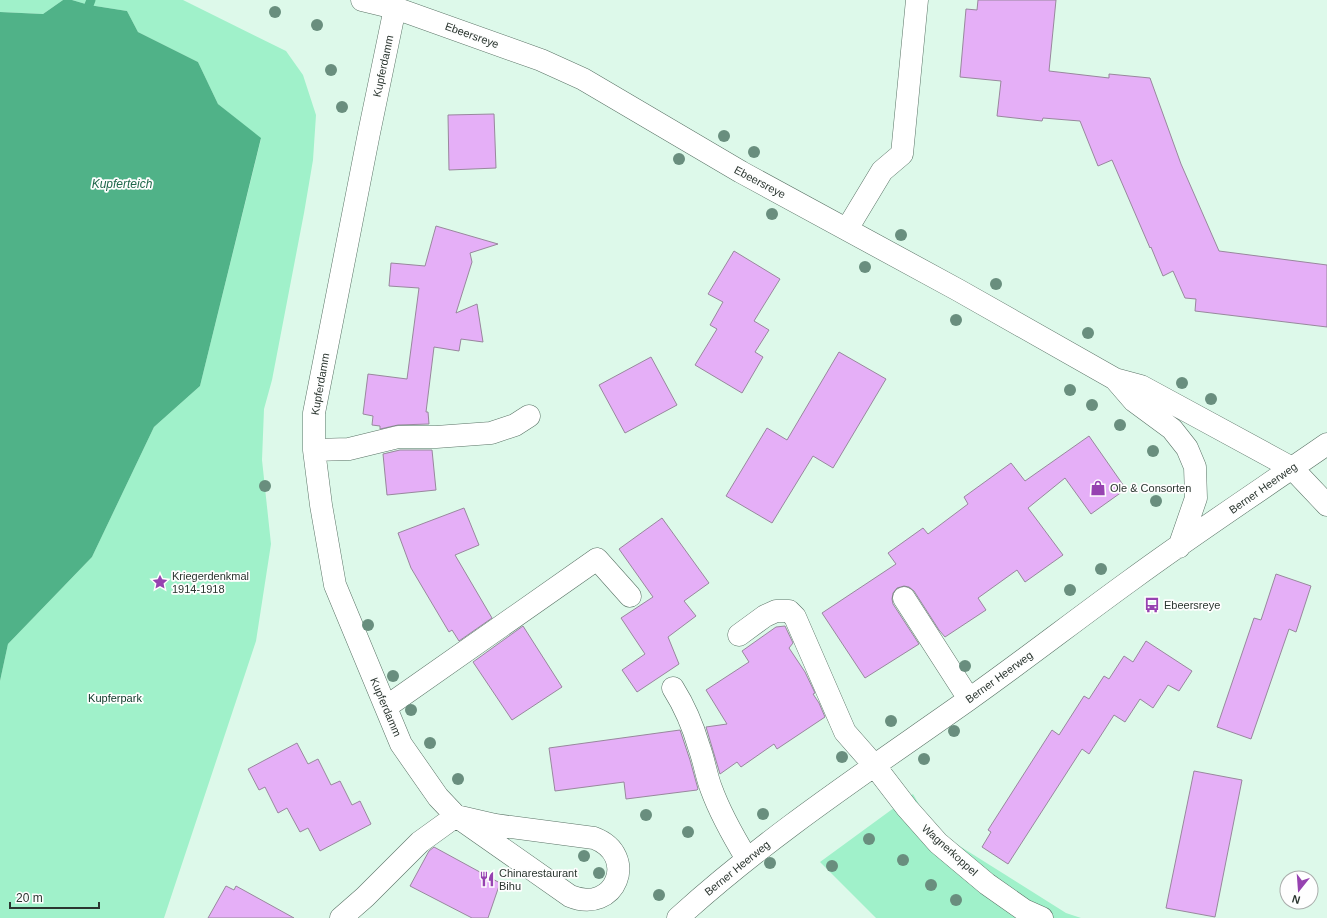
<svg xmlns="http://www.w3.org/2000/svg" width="1327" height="918" viewBox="0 0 1327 918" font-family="Arial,sans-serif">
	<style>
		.green { fill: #a0f1ca }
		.water { fill: #50b288 }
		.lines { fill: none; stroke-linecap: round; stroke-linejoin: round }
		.stream { stroke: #50b288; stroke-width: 9 }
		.building { fill: #e5aff7; stroke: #98889d }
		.minor-casing { stroke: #5a7366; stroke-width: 23 }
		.minor { stroke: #fff; stroke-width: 22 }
		.tree { fill: #698e7e }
		.labels { text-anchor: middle; stroke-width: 3.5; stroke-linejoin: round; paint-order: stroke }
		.street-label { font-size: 11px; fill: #2b3630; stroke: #fefefe }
		.poi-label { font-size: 11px; fill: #2b3630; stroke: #fefefe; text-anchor: start }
		.park-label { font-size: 11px; fill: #0a3625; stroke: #fefefe }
		.water-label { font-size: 12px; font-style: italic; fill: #1e674a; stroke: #fefefe }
	</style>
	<rect width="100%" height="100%" fill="#ddf9ea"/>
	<!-- green -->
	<path class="green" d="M0 0H63L43 14 0 12Z
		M72 0H183L286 51 303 75 316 115 313 160 304 213 272 380 264 409 262 460 271 544 256 641 164 918H0V681L8 644 92 557 154 427 200 386 261 139 218 104 198 62 138 32 127 11 89 5Z
		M913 794 934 830 1066 913 1081 918H876L820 862Z"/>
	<!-- water -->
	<path class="water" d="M63 0H72L89 5 127 11 138 32 198 62 218 104 261 138 200 386 154 427 92 557 8 644 0 681V12L43 14Z"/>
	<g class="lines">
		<!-- stream -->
		<path class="stream" d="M89 5 91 0"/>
	</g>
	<!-- building -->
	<path class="building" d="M978 0H1056L1049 71 1109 78V74L1150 78 1181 164 1219 251 1327 265V327L1195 311 1196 299 1185 298 1173 271 1163 276 1151 247 1150 248 1112 160 1098 166 1080 121 1043 118 1042 121 997 116 1001 81 960 77 966 9 977 10Z
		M494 114 496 168 449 170 448 115Z
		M436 226 498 244 470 253 472 262 456 313 477 304 483 342 461 339 459 351 434 347 426 412H428L429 424 398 425 380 429V426L372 425 373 416 363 414 368 374 407 379 419 288 389 286 391 263 425 266Z
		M734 251 780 279 754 321 769 330 755 352 763 357 742 393 695 365 717 329 710 325 723 302 708 294Z
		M839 352 886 379 833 468 813 456 772 523 726 496 767 428 787 440Z
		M651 357 677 405 625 433 599 385Z
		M1089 436 1126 489 1091 514 1065 478 1028 508 1063 555 1025 582 1017 570 978 598 986 610 945 637 939 630 914 591 909 587 904 586 897 588 893 593 892 599 893 604 919 644 865 678 822 613 896 564 888 553 923 528 928 534 968 504 964 497 1011 463 1025 481Z
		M400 450H432L436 490 387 495 383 454Z
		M464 508 479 545 455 555 492 618 459 641 452 630 449 632 411 568 398 533Z
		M662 518 709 583 684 601 696 616 668 637 679 664 637 692 622 670 645 654 621 618 653 597 619 549Z
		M1276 574 1311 586 1296 632 1289 629 1251 739 1217 727 1254 618 1261 620Z
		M523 626 562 687 512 720 473 662Z
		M785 626 793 643 789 648 805 672 815 693 813 694 819 703 825 717 777 749 774 744 741 767 737 762 720 774 706 727 727 724 706 690 749 662 742 651 776 627Z
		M1146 641 1192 671 1179 691 1168 685 1153 708 1140 699 1125 722 1114 715 1089 754 1082 749 1008 864 982 847 991 832 988 830 1052 730 1059 735 1084 696 1089 699 1104 676 1109 679 1124 656 1133 662Z
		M680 730 690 760 698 789 697 790 626 799 624 782 555 791 549 748Z
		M297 743 308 764 318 759 331 785 340 781 352 805 360 801 371 824 320 851 308 828 300 832 287 808 278 813 265 787 259 790 248 769Z
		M1194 771 1242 780 1215 917 1166 908Z
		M434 847 500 883 488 918H472L410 886 429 851Z
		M226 886 234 890 236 886 294 918H208Z"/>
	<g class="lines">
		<defs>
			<path id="minor" d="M362 0 395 8 541 60 583 79 741 172 958 290 1115 379 1141 386 1292 468 1327 505
				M395 8 369 133 314 413V450L321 505 335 585 401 744 438 797 456 816 570 896C616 915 639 855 594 838L495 825 456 816
				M847 229 882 171 902 154 917 0
				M1115 379 1134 401 1172 429 1187 448 1195 467 1196 498 1179 547
				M314 450 349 449 398 437H436L491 433 515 425 529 416
				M904 598 969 699
				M739 635 765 616 776 611H789L795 617 845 732 874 765 907 808 938 843 987 884 1024 910 1042 918
				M673 688C685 707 693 726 699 747 704 760 706 775 711 788 720 813 733 836 747 859
				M386 707 597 559 630 596
				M341 918 365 897 420 842 456 816
				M678 918C768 836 869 770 968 700 1023 661 1077 619 1131 580 1195 533 1262 489 1327 444"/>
		</defs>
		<!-- minor casing -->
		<use href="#minor" class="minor-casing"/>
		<!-- minor -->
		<use href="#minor" class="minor"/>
	</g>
	<!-- trees -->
	<g class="tree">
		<circle cx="275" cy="12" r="6"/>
		<circle cx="317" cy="25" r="6"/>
		<circle cx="331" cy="70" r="6"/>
		<circle cx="342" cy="107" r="6"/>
		<circle cx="724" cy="136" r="6"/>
		<circle cx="754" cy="152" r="6"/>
		<circle cx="679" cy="159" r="6"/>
		<circle cx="772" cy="214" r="6"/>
		<circle cx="901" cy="235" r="6"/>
		<circle cx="865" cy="267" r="6"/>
		<circle cx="996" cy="284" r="6"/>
		<circle cx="956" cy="320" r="6"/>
		<circle cx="1088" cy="333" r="6"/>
		<circle cx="1182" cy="383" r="6"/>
		<circle cx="1070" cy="390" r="6"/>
		<circle cx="1211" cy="399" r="6"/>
		<circle cx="1092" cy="405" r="6"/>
		<circle cx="1120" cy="425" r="6"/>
		<circle cx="1153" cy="451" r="6"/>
		<circle cx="265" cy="486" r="6"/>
		<circle cx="1156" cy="501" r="6"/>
		<circle cx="1101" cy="569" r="6"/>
		<circle cx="1070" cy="590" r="6"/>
		<circle cx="368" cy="625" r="6"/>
		<circle cx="965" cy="666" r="6"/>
		<circle cx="393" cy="676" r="6"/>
		<circle cx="411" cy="710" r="6"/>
		<circle cx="891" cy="721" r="6"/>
		<circle cx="954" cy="731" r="6"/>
		<circle cx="430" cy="743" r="6"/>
		<circle cx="842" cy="757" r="6"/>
		<circle cx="924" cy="759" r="6"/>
		<circle cx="458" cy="779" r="6"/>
		<circle cx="763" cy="814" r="6"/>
		<circle cx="646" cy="815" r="6"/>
		<circle cx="688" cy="832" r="6"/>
		<circle cx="869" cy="839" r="6"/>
		<circle cx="584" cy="856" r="6"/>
		<circle cx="903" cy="860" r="6"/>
		<circle cx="770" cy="863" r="6"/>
		<circle cx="832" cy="866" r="6"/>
		<circle cx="599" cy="873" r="6"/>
		<circle cx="931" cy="885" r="6"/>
		<circle cx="659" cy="895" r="6"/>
		<circle cx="956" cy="900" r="6"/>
	</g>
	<!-- icons -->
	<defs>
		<symbol id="shop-bare" viewBox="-9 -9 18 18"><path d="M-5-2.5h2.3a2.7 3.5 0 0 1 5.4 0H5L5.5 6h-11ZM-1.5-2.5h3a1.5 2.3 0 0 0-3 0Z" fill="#9642b0" stroke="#fefefe" stroke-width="2.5" paint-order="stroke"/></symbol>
		<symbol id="sight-bare" viewBox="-9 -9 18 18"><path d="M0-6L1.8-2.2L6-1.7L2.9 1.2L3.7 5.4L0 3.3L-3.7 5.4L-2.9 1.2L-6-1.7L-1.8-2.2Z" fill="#9642b0" stroke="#fefefe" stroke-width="2.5" paint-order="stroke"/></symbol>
		<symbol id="bus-bare" viewBox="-9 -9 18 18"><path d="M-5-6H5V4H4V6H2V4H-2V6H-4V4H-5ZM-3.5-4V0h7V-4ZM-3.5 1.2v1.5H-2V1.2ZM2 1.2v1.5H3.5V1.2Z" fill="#9642b0" stroke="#fefefe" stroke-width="2.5" paint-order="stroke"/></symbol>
		<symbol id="restaurant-bare" viewBox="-9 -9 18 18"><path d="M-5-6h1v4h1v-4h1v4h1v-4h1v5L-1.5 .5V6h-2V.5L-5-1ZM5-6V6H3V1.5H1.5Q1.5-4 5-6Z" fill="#9642b0" stroke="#fefefe" stroke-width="2.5" paint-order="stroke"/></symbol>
	</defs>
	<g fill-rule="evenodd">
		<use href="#shop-bare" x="1087" y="477" width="22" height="22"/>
		<use href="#sight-bare" x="149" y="571" width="22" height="22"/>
		<use href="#bus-bare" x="1141" y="594" width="22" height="22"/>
		<use href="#restaurant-bare" x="476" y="868" width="22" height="22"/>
	</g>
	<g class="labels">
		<!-- street labels -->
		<g class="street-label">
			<text transform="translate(472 35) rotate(20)" y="4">Ebeersreye</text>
			<text transform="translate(383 66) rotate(-78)" y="4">Kupferdamm</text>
			<text transform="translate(760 182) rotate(28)" y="4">Ebeersreye</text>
			<text transform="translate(320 384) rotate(-80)" y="4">Kupferdamm</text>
			<text transform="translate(1263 488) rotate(-35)" y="4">Berner Heerweg</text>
			<text transform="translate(999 677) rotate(-36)" y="4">Berner Heerweg</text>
			<text transform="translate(386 707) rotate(67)" y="4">Kupferdamm</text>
			<text transform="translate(950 850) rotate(42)" y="4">Wagnerkoppel</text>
			<text transform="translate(737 868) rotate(-39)" y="4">Berner Heerweg</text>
		</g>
		<!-- poi labels -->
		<g class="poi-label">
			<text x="1110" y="492">Ole &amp; Consorten</text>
			<text x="172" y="580">Kriegerdenkmal<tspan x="172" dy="13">1914-1918</tspan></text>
			<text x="1164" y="609">Ebeersreye</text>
			<text x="499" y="877">Chinarestaurant<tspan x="499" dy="13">Bihu</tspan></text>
		</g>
		<!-- park labels -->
		<g class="park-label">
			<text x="115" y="702">Kupferpark</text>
		</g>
		<!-- water labels -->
		<g class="water-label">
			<text x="122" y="188">Kupferteich</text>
		</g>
	</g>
	<!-- north arrow -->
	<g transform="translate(1299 890) rotate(197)"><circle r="19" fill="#fefefe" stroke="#aaaeac"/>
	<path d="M0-3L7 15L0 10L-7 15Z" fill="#9642b0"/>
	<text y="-6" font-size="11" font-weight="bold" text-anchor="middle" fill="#2b3630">N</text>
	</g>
	<!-- scale -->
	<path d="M10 902v6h89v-6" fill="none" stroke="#2b3630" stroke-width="2"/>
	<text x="16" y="902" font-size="12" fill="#2b3630" stroke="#fefefe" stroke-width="3" paint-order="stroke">20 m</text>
</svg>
